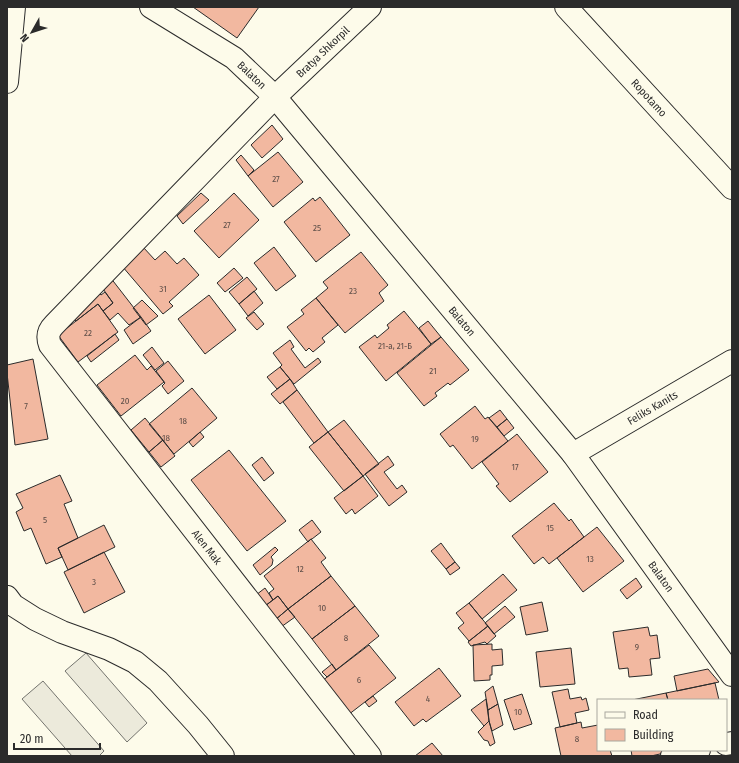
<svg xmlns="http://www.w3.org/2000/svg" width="739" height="763" viewBox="0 0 739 763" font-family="'Fira Sans Condensed',sans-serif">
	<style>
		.parking { fill: #eceadb; stroke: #74746e }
		.building { fill: #f2b8a0; stroke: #2b2b2b }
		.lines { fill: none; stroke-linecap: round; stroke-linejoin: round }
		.minor-casing { stroke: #2b2b2b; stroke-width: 24 }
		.minor { stroke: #fdfbea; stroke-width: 22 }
		.labels { text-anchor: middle; stroke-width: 3; stroke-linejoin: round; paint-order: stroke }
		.number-label { font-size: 9px; fill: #5d4e48 }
		.street-label { font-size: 11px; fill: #2b2b2b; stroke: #fdfbea }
	</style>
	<rect width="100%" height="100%" fill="#fdfbea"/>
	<!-- parking -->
	<path class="parking" d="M86 653 147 723 127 742 65 671Z
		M43 681 104 751 99 756H72L22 699Z"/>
	<!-- building -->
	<path class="building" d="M193 7H259L237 38Z
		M272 125 283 139 262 158 251 145Z
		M278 152 303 182 273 207 248 176Z
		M241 155 254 170 248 176 236 160Z
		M201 193 209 200 183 224 177 216Z
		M234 193 259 220 219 258 194 231Z
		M320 197 350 235 316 262 284 222 313 198 315 201Z
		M143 247 155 260 165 251 177 264 184 258 199 275 169 302 173 306 163 314 122 266Z
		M274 247 296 276 276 291 254 263Z
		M361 252 388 285 379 293 384 301 345 333 316 298 328 288 323 282Z
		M234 268 243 278 225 292 217 283Z
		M110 277 141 317 129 325 118 313 110 320 103 311 113 303 101 286Z
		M247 277 257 289 239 304 229 292Z
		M97 290 101 295 105 292 113 303 103 311 98 304 76 321 71 315Z
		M254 291 263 303 248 316 239 304Z
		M209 295 236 330 205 354 178 319Z
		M316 298 338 325 322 338 325 342 313 352 309 348 306 351 287 327 304 314 301 310Z
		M142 300 158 316 146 325 133 308Z
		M98 304 118 332 78 362 58 335Z
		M404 311 431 344 386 381 359 347 375 335 377 338 389 328 387 325Z
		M254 312 264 324 257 330 246 318Z
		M141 317 151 331 133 344 124 330Z
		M428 321 441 337 431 344 419 328Z
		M115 334 119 340 91 362 87 356Z
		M441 337 469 370 450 385 448 383 435 393 437 396 424 406 397 373Z
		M290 340 294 347 291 349 305 368 318 358 321 362 294 384 280 367 282 365 273 353Z
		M152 347 164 363 155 370 143 355Z
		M135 355 147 370 151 366 164 382 121 416 97 385Z
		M33 359 48 439 15 445 7 373V365Z
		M168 361 184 381 168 394 162 386 165 383 156 371Z
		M280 367 290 379 277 389 267 377Z
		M290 379 297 390 280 404 271 394Z
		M192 388 217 418 174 454 149 424Z
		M297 390 328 432 314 443 283 402Z
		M475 406 485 419 488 417 508 441 472 469 453 445 450 447 440 434Z
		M500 410 507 419 497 427 489 418Z
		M145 418 163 440 149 452 131 430Z
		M507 419 514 428 504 436 497 427Z
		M344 420 379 464 363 476 328 432Z
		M200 432 204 437 193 447 189 442Z
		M328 432 363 476 344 491 309 447Z
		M517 434 548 472 510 502 496 486 499 484 482 462Z
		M163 440 175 456 161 467 149 452Z
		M229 450 286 521 247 551 191 480Z
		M388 456 394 465 384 472 397 489 402 485 407 492 389 506 365 474Z
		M262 457 274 473 264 481 252 465Z
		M60 475 72 501 64 504 78 538 58 548 62 557 46 564 31 528 24 531 16 512 23 508 16 494Z
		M363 476 378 496 355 514 352 509 346 514 334 498Z
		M554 503 569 521 571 519 584 537 549 564 543 557 534 564 512 536Z
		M312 520 321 532 312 539H311L308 542 299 530Z
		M104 525 115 547 68 570 58 548Z
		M597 527 624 561 583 592 557 558Z
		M311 539 326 558 321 562 331 576 288 609 278 596 273 600 269 593 274 589 264 576Z
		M441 543 455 562 446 569 431 551Z
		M275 547 278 550 271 557 273 560 272 565 260 575 253 565Z
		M104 552 125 592 84 613 64 572Z
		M455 562 460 568 450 575 446 569Z
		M503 574 517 590 482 619 469 603Z
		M331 576 355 606 312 639 288 609Z
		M636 578 642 587 627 599 620 590Z
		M265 588 273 600 265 606 256 595Z
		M278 596 288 609 275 620 265 606Z
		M542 602 548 631 526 635 520 607Z
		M469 603 488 626 469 641 458 628 464 623 456 613Z
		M355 606 379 636 336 670 312 639Z
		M505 606 515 617 494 634 485 623Z
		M288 609 295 617 281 627 275 620Z
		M488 626 496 636 487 644 485 642 471 646 468 642Z
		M648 627 650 636 657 635 660 658 650 659 652 675 629 677 628 668 619 669 613 632Z
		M492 644V650L502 649 503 665 492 666V675H490V680L474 681 473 645Z
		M369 645 396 678 348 715 322 681Z
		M571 648 575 684 540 687 536 652Z
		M332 664 336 670 327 677 322 672Z
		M439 668 461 696 426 722 423 719 414 726 395 702Z
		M708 669 719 682 677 691 674 676Z
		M715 683 719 700H668L666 693Z
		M493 686 498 704 488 710 485 692Z
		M568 689 570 699 581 697 582 700 586 698 589 710 575 713 577 723 560 727 552 692Z
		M666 693 668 700H632Z
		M522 694 532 724 514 730 504 700Z
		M373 696 377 701 369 707 365 702Z
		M486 699 489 721 484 726 471 710Z
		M498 704 503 725 492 731 489 721 488 710Z
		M489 721 495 743 490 746 488 741 484 740 478 732Z
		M581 722 582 728 598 725V750H610L612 756H561L555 728Z
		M432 743 443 756H415Z
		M631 750H678L651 756H632Z"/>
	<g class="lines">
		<defs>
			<g id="minor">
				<path id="s1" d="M151 7 234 58 275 97 573 454 732 675"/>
				<path id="s2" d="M566 7 732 188"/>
				<path d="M7 82 14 7"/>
				<path id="s3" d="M573 454 732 361"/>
				<path d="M7 597 13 605 35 619 62 632 109 649 135 662 158 681 198 725 223 756"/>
				<path d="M726 744 732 743"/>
				<path id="s4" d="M370 756 50 345C47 337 48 331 54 325L275 97 370 7"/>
				<path d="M672 756 699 750"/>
			</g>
		</defs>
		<!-- minor casing -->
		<use href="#minor" class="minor-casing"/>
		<!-- minor -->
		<use href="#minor" class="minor"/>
	</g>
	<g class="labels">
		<!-- number labels -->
		<g class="number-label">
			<text x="276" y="182">27</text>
			<text x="227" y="228">27</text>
			<text x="317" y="231">25</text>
			<text x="163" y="292">31</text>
			<text x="353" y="294">23</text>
			<text x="88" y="336">22</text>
			<text x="395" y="349">21-а, 21-Б</text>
			<text x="433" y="374">21</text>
			<text x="125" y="404">20</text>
			<text x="26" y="409">7</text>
			<text x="183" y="424">18</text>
			<text x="166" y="441">18</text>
			<text x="475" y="442">19</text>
			<text x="515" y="470">17</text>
			<text x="45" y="523">5</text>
			<text x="550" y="531">15</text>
			<text x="590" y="562">13</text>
			<text x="300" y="572">12</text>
			<text x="94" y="585">3</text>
			<text x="322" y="611">10</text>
			<text x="346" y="641">8</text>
			<text x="637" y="650">9</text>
			<text x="359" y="683">6</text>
			<text x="428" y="702">4</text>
			<text x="518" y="715">10</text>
			<text x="577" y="742">8</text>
		</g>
		<!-- street labels -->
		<g class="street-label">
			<text dy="4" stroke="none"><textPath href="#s4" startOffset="926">Bratya Shkorpil</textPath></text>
			<text dy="4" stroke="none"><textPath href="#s1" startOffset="122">Balaton</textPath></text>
			<text dy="4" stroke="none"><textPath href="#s2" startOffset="123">Ropotamo</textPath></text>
			<text dy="4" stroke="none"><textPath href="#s1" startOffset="446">Balaton</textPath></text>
			<text dy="4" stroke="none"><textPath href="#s3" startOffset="92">Feliks Kanits</textPath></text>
			<text transform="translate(207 547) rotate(52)" y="4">Alen Mak</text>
			<text dy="4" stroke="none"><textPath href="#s1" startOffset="770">Balaton</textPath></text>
		</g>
	</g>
	<!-- border -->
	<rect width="739" height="763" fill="none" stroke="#2b2b2b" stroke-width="16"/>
	<!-- legend -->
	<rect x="597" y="699" width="130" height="52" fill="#fdfbea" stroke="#a9a89e"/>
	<rect x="605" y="712" width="20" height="6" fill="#fdfbea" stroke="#a9a89e"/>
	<text x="633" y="719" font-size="12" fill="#2b2b2b">Road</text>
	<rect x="605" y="729" width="20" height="12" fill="#f2b8a0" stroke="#a9a89e"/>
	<text x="633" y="739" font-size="12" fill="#2b2b2b">Building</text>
	<!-- north arrow -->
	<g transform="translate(32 32) rotate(231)" stroke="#fdfbea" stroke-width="3" paint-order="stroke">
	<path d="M0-3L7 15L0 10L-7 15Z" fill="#2b2b2b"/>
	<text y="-6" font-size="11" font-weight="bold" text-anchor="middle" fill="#2b2b2b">N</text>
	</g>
	<!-- scale -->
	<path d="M14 743v6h86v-6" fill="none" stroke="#2b2b2b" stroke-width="2"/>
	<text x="20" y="743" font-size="12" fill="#2b2b2b" stroke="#fdfbea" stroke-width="3" paint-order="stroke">20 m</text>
</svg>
